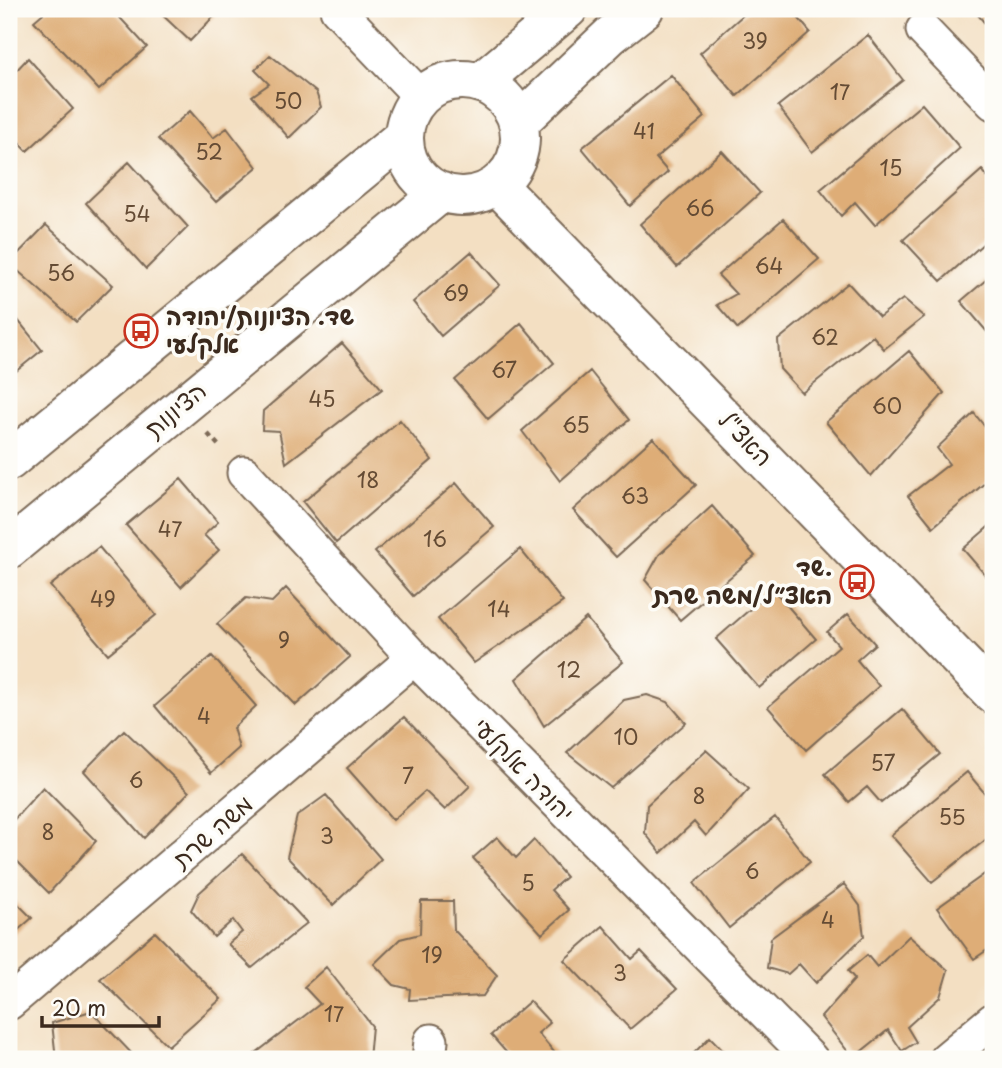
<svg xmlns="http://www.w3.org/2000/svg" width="1002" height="1068" viewBox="0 0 1002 1068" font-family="'Playpen Sans','Playpen Sans Hebrew',sans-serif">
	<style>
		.building { fill: #dead77 }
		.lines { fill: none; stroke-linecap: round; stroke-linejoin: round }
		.minor-casing { stroke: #7b6957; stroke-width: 37 }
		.tertiary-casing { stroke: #7b6957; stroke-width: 42 }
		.path { stroke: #7b6957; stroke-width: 4.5; stroke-dasharray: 5 5; stroke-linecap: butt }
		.minor { stroke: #fff; stroke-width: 33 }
		.tertiary { stroke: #fff; stroke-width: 38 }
		.labels { text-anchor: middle; stroke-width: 7; stroke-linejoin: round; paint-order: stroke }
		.number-label { font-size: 21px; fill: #644b34 }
		.poi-label { font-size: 24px; font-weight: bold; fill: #3b2a1e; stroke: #fdfcf7; text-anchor: start }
		.street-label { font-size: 24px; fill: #3b2a1e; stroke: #fdfcf7 }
	</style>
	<rect width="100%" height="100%" fill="#fdfcf7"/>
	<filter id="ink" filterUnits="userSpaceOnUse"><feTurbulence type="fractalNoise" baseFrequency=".0143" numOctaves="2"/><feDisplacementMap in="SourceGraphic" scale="14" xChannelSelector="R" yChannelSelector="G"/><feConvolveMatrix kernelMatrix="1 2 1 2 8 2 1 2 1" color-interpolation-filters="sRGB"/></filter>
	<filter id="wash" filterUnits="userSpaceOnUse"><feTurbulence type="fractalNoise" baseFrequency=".00686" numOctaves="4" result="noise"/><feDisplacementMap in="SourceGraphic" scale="28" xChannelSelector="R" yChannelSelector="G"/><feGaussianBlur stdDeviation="1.57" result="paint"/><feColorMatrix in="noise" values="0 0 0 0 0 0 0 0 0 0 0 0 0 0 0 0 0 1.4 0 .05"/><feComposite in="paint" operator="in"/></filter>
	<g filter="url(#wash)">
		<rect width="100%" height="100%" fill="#f3dfc2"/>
		<g id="blocks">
			<!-- building -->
			<path class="building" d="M48 9H112L147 47 99 90 34 21Z
				M156 9H221L190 41Z
				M750 9H791L810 32 737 96 700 53Z
				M973 9H993V33Z
				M868 35 903 80 812 152 778 106Z
				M270 55 316 92 321 107 289 138 252 96 269 84 255 70Z
				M28 58 73 109 27 151 9 131V72L12 75Z
				M671 75 705 117 656 158 668 172 630 206 582 148Z
				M922 104 960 148 875 225 855 202 841 216 820 190Z
				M190 111 213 138 227 128 257 167 216 202 158 139Z
				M722 151 760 193 677 267 640 224Z
				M129 162 188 227 146 269 86 203Z
				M982 170 993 183V235L941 281 903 240Z
				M783 219 819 259 738 329 717 305 736 294 718 275Z
				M46 225 113 285 76 322 9 263Z
				M471 252 500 285 441 336 413 302Z
				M993 274V339L961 301Z
				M848 283 879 317 903 299 924 317 884 349 873 336 802 393 780 369 778 340Z
				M9 309 42 350 9 377Z
				M521 323 554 363 488 419 455 380Z
				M342 343 382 389 286 463 279 431 262 430 263 411Z
				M909 351 944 393 871 476 826 422Z
				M590 371 629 420 560 481 522 431Z
				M974 413 993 437V476L933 527 908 496 949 464 937 448Z
				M400 420 432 460 336 543 303 502Z
				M653 438 696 485 616 557 573 510Z
				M181 479 218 522 204 535 219 550 181 587 126 525Z
				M456 483 494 527 413 596 375 552Z
				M712 506 755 556 680 620 645 580 659 555Z
				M993 523V584L963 549Z
				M99 547 156 615 108 654 50 586Z
				M520 549 563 602 474 663 438 619Z
				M286 588 350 657 296 705 217 624 246 598 272 602Z
				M773 589 816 639 759 688 716 639Z
				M848 614 875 644 857 660 879 686 806 750 768 707 839 646 827 632Z
				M586 618 623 662 544 726 516 679Z
				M212 656 256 706 233 728 239 748 211 773 155 706Z
				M647 695 668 702 686 723 611 788 567 753 624 700Z
				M902 709 940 754 881 803 867 787 849 802 825 774Z
				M404 717 470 786 445 810 425 791 393 820 347 768Z
				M124 730 189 792 144 838 84 771Z
				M706 750 749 789 706 836 694 822 661 853 645 833 647 805Z
				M967 772 993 803V834L932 882 891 835Z
				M43 787 96 841 49 893 9 853V825Z
				M326 795 381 859 333 905 287 857 297 816Z
				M775 817 810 862 729 928 694 883Z
				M497 837 516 858 534 840 566 877 551 890 569 910 542 934 473 858Z
				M242 854 307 923 252 968 228 944 242 932 233 920 214 937 191 910 199 893Z
				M993 868V946L974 959 937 908Z
				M844 884 860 906 864 936 816 983 799 964 788 974 767 968 771 938Z
				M9 895 32 918 9 938Z
				M421 901H453L454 930 497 975 483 996 409 1000 410 989 394 985 374 964 400 939 420 934Z
				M603 926 632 959 641 951 677 989 630 1029 564 960Z
				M155 932 221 999 168 1046 100 979Z
				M909 936 948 970 940 997 907 1027 916 1042 902 1051 888 1030 853 1058 821 1017 855 979 848 971 867 955 877 967Z
				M326 967 372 1026 369 1059H248L320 1004 304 987Z
				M530 1001 550 1023 538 1033 560 1059H512L491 1035Z
				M91 1011 137 1059H56L52 1023Z
				M710 1037 731 1059H688Z"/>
		</g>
	</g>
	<g filter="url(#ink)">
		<use href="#blocks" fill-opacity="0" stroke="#7b6957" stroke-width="2"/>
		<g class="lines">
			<defs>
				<path id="minor" d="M337 9 421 97
					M923 30 993 103
					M244 473 414 658 811 1059
					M9 1003 414 658
					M429 1059 431 1041
					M946 1059 993 1020"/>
				<path id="tertiary" d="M404 138a58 58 0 1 1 116 0a58 58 0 1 1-116 0Z
					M481 82 568 9
					M518 123 611 35 644 9
					M497 185 993 694
					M9 461 404 136
					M9 549 442 192"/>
			</defs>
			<!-- minor casing -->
			<use href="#minor" class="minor-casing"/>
			<!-- tertiary casing -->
			<use href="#tertiary" class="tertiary-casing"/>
			<!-- path -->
			<path class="path" d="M208 434 221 448"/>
			<!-- minor -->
			<use href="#minor" class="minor"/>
			<!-- tertiary -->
			<use href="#tertiary" class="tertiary"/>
		</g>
	</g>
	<!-- icons -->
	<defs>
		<symbol id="bus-ring" viewBox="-11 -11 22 22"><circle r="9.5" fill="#fdfcf7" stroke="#c8321e" stroke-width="1.5"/><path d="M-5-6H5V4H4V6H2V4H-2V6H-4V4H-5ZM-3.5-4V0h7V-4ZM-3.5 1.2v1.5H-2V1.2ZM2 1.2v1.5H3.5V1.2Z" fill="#c8321e"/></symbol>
	</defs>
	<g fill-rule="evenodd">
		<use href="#bus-ring" x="122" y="312" width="38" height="38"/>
		<use href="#bus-ring" x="838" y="563" width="38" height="38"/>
	</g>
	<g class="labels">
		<!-- number labels -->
		<g class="number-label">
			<text x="755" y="49">39</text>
			<text x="840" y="100">17</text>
			<text x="288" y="109">50</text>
			<text x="644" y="139">41</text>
			<text x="209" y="160">52</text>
			<text x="891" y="176">15</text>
			<text x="700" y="216">66</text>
			<text x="137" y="222">54</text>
			<text x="769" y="274">64</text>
			<text x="61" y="281">56</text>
			<text x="456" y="301">69</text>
			<text x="825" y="345">62</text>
			<text x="504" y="378">67</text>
			<text x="322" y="407">45</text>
			<text x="887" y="414">60</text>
			<text x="576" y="433">65</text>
			<text x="368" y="488">18</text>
			<text x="635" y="504">63</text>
			<text x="170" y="537">47</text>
			<text x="435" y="547">16</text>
			<text x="103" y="607">49</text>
			<text x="499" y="617">14</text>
			<text x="284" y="648">9</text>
			<text x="569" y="678">12</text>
			<text x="204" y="724">4</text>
			<text x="626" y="745">10</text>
			<text x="883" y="771">57</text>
			<text x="408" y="784">7</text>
			<text x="136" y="788">6</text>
			<text x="699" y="804">8</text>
			<text x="952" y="825">55</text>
			<text x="48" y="840">8</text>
			<text x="327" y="844">3</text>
			<text x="752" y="879">6</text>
			<text x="528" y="891">5</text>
			<text x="828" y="928">4</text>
			<text x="432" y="963">19</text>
			<text x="620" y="981">3</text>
			<text x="334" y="1022">17</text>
		</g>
		<!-- poi labels -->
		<g class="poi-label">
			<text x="166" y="325">שד. הציונות/יהודה<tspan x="166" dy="28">אלקלעי</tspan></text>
			<text x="832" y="576" text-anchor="end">שד.<tspan x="832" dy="28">האצ״ל/משה שרת</tspan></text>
		</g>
		<!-- street labels -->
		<g class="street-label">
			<text transform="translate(176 410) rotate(-40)" y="8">הציונות</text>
			<text transform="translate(745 439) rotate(46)" y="8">האצ"ל</text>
			<text transform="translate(523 770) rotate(46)" y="8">יהודה אלקלעי</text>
			<text transform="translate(213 832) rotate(-41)" y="8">משה שרת</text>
		</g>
	</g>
	<!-- margin -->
	<rect width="1002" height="1068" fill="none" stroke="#fdfcf7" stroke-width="35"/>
	<!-- scale -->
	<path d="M42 1016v10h117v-10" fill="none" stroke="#3b2a1e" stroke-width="3.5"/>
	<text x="52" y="1016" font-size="21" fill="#3b2a1e" stroke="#fdfcf7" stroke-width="5" paint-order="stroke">20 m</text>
</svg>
